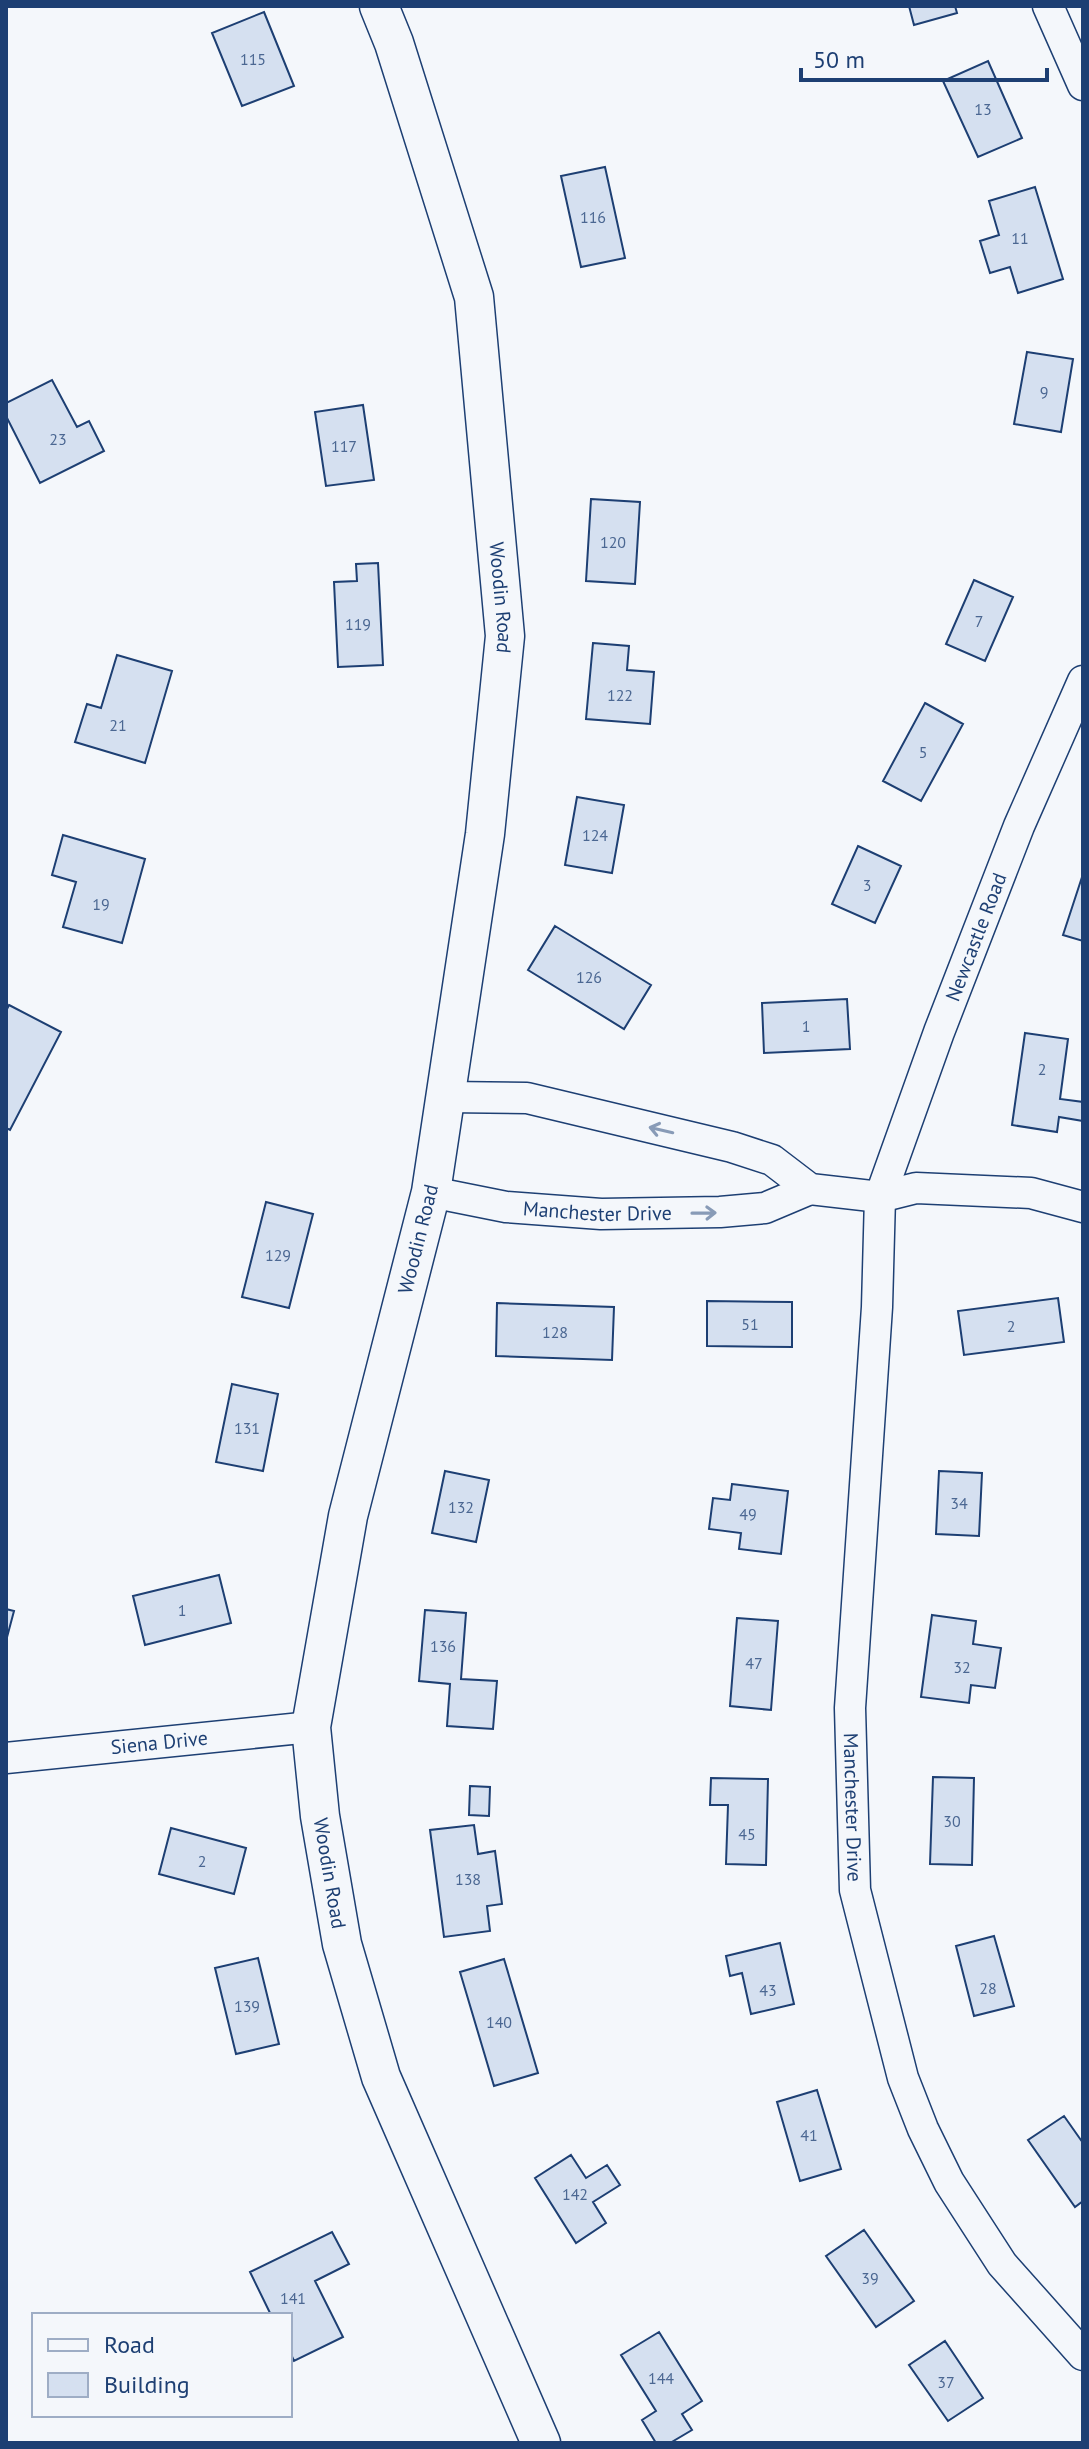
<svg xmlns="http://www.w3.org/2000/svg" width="1089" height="2449" viewBox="0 0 1089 2449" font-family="'PT Sans',sans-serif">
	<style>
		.building { fill: #d5e0f0; stroke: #1d3f73; stroke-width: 2 }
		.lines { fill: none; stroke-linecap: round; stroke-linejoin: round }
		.minor-casing { stroke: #1d3f73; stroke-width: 33 }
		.tertiary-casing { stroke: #1d3f73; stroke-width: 41 }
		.minor { stroke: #f4f7fb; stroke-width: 30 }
		.tertiary { stroke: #f4f7fb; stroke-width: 38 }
		.oneway { stroke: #889bb7 }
		.labels { text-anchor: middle; stroke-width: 6; stroke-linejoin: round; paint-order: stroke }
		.number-label { font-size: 16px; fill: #4b6792 }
		.street-label { font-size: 20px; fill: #1d3f73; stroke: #f4f7fb }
	</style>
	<rect width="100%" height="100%" fill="#f4f7fb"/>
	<!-- building -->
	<path class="building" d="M909 6H955L957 13 914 25Z
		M264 12 294 86 242 106 212 33Z
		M988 61 1022 138 978 157 943 81Z
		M605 167 625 258 581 267 561 176Z
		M1035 187 1063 279 1018 293 1010 267 990 273 980 241 999 235 989 201Z
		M1027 352 1073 359 1061 432 1014 424Z
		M52 380 77 427 89 421 104 451 40 483 6 416V403Z
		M363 405 374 480 326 486 315 412Z
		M591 499 640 502 635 584 586 581Z
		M378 563 383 665 338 667 334 582 357 581 356 564Z
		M974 580 1013 597 985 661 946 644Z
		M593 643 629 646 627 670 654 672 650 724 586 719Z
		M117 655 172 671 145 763 75 742 87 704 101 708Z
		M925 703 963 724 921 801 883 781Z
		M577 797 624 805 612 873 565 865Z
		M63 835 145 859 122 943 63 927 76 882 52 875Z
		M858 846 901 866 875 923 832 904Z
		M1083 874V941L1063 935Z
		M555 926 651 985 624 1029 528 970Z
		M847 999 850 1049 764 1053 762 1003Z
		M9 1005 61 1032 10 1130 6 1128V1011Z
		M1025 1033 1068 1039 1060 1099 1083 1102V1121L1059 1117 1057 1132 1012 1125Z
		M266 1202 313 1214 289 1308 242 1297Z
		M1058 1298 1064 1342 964 1355 958 1311Z
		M707 1301 792 1302V1347L707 1346Z
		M497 1303 614 1307 612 1360 496 1356Z
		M232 1384 278 1394 263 1471 216 1462Z
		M445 1471 489 1480 476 1542 432 1533Z
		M939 1471 982 1473 979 1536 936 1534Z
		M732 1484 788 1491 781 1554 739 1549 741 1533 709 1529 713 1498 730 1500Z
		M219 1575 231 1623 145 1645 133 1596Z
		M6 1609 14 1611 6 1641Z
		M425 1610 466 1613 461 1679 497 1681 493 1729 447 1726 450 1684 419 1681Z
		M932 1615 976 1621 973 1644 1001 1648 995 1688 971 1685 969 1703 921 1697Z
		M737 1618 778 1621 771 1710 730 1706Z
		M933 1777 974 1778 972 1865 930 1864Z
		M711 1778 768 1779 766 1865 726 1864 728 1805H710Z
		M470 1786 490 1787 489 1816 469 1815Z
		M474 1825 478 1854 495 1851 502 1904 487 1906 490 1931 444 1937 430 1830Z
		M171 1828 246 1848 234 1894 159 1874Z
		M994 1936 1014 2006 974 2016 956 1946Z
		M780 1943 794 2004 751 2014 742 1973 730 1976 726 1956Z
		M258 1958 279 2044 236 2054 215 1968Z
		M504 1959 538 2073 494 2086 460 1972Z
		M817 2090 841 2169 800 2181 777 2102Z
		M1064 2116 1083 2143V2201L1075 2207 1028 2140Z
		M571 2155 586 2178 607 2165 620 2185 593 2202 606 2223 576 2243 535 2178Z
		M864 2230 914 2301 876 2327 826 2256Z
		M332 2232 349 2264 315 2281 343 2337 294 2361 290 2352V2315H271L250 2272Z
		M659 2332 702 2401 682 2414 692 2430 670 2443H656L642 2420 656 2411 621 2355Z
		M945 2341 983 2398 948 2421 909 2365Z"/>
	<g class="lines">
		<defs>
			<g id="minor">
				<path d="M1048 6 1083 85"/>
				<path id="s1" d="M1083 681 1019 826 939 1032 880 1197 877 1307 850 1708 855 1890 903 2078 923 2129 949 2182 1002 2264 1083 2355"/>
				<path d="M446 1097 527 1098 732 1147 772 1160 810 1189 880 1197 916 1188 1031 1193 1083 1207"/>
				<path id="s2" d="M431 1192 506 1207 601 1214 720 1212 765 1208 810 1189"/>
				<path id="s3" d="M6 1758 311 1727"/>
			</g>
			<g id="tertiary">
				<path id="s4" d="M379 6 394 43 474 297 505 636 485 834 431 1192 348 1516 311 1727 320 1816 342 1944 381 2077 541 2443"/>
			</g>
		</defs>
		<!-- minor casing -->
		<use href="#minor" class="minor-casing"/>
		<!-- tertiary casing -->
		<use href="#tertiary" class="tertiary-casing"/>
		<!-- minor -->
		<use href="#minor" class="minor"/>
		<!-- tertiary -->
		<use href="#tertiary" class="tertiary"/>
	</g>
	<!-- one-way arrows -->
	<defs><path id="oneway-shaft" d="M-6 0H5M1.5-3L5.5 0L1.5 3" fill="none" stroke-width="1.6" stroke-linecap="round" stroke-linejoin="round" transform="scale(2)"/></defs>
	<g class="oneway">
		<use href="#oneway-shaft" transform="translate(661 1130) rotate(-167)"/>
		<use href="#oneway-shaft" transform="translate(704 1213) rotate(-1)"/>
	</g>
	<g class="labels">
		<!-- number labels -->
		<g class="number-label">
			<text x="253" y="65">115</text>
			<text x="983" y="115">13</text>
			<text x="593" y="223">116</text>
			<text x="1020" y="244">11</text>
			<text x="1044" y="398">9</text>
			<text x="58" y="445">23</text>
			<text x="344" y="452">117</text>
			<text x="613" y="548">120</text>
			<text x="979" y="627">7</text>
			<text x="358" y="630">119</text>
			<text x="620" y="701">122</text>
			<text x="118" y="731">21</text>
			<text x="923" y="758">5</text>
			<text x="595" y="841">124</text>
			<text x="867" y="891">3</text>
			<text x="101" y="910">19</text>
			<text x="589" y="983">126</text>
			<text x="806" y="1032">1</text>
			<text x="1042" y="1075">2</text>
			<text x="278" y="1261">129</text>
			<text x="750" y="1330">51</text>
			<text x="1011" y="1332">2</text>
			<text x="555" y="1338">128</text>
			<text x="247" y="1434">131</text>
			<text x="959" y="1509">34</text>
			<text x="461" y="1513">132</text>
			<text x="748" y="1520">49</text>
			<text x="182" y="1616">1</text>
			<text x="443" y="1652">136</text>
			<text x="754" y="1669">47</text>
			<text x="962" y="1673">32</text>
			<text x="952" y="1827">30</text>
			<text x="747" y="1840">45</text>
			<text x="202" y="1867">2</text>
			<text x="468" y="1885">138</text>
			<text x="988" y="1994">28</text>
			<text x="768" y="1996">43</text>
			<text x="247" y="2012">139</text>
			<text x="499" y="2028">140</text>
			<text x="809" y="2141">41</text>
			<text x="575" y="2200">142</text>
			<text x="870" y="2284">39</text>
			<text x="293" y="2304">141</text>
			<text x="661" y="2384">144</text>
			<text x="946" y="2388">37</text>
		</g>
		<!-- street labels -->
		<g class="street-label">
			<text dy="7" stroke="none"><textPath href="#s4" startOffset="608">Woodin Road</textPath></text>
			<text transform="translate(976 937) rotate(-69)" y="7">Newcastle Road</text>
			<text dy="7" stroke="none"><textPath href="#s2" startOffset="168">Manchester Drive</textPath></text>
			<text transform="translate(418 1239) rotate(-76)" y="7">Woodin Road</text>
			<text dy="7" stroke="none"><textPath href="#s3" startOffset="154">Siena Drive</textPath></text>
			<text dy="7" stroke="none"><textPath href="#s1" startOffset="1166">Manchester Drive</textPath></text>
			<text dy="7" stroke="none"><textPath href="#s4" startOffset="1904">Woodin Road</textPath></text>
		</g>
	</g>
	<!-- border -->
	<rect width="1089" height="2449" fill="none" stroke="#1d3f73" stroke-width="16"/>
	<!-- legend -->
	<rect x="32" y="2313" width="260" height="104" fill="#f4f7fb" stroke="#9eadc5" stroke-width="2"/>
	<rect x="48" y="2339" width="40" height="12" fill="#f4f7fb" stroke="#9eadc5" stroke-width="2"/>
	<text x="104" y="2353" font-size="24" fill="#1d3f73">Road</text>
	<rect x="48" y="2373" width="40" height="24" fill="#d5e0f0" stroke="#9eadc5" stroke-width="2"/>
	<text x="104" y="2393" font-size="24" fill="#1d3f73">Building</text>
	<!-- scale -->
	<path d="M801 68v12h246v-12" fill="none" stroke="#1d3f73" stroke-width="4"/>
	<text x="813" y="68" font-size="24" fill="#1d3f73" stroke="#f4f7fb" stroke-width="6" paint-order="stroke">50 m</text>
</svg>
